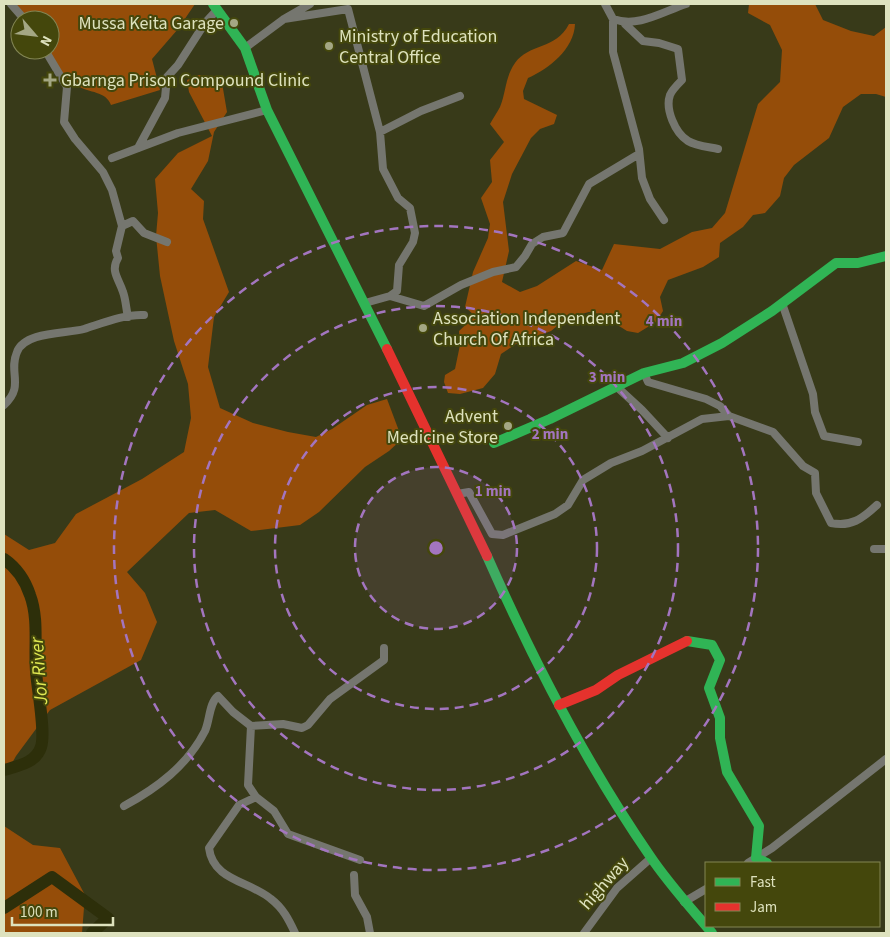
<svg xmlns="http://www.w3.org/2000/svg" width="890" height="937" viewBox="0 0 890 937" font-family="'Source Sans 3',sans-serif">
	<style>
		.green { fill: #954d09 }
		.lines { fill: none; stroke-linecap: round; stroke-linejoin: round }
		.river { stroke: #2d2f0a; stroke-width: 12 }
		.street { stroke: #75766f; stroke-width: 8 }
		.fast { stroke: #30b455; stroke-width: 10 }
		.jam { stroke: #e5322d; stroke-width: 10 }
		.ring { fill: none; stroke: #a375bf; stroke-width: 2.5; stroke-dasharray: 9 6 }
		.poi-dot { fill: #a4a784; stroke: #44470c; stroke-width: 2 }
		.labels { text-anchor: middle; stroke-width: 4; stroke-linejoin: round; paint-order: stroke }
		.poi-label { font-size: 18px; fill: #dee2be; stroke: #44470c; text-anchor: start }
		.street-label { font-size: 18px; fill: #dee2be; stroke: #44470c }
		.water-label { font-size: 19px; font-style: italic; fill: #e2eb53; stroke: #44470c }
		.centre { fill: #a375bf; stroke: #44470c; stroke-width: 2.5 }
		.ring-label { font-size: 15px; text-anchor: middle; font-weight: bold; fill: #a375bf; stroke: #44470c; stroke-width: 4; stroke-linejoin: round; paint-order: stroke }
	</style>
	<rect width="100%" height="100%" fill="#383a19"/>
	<!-- green -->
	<path class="green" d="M16 4H195L178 29 152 59 160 90 111 105C106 91 89 93 78 86 64 78 54 64 47 50H50V20H29L17 10Z
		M749 4H815L823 20 851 31 874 36 886 27V97L876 94H861L843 107 829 138 794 165 784 178 780 196 765 213 753 215 743 227 720 243 719 257 703 267 668 280 660 297 663 311 656 322 638 333 627 331 600 314 589 312 567 318 551 331 516 344 501 354 495 374 483 388 460 394 448 393 444 382 445 375 455 369 460 345 459 331 475 316 465 307 473 272 488 238 490 224 481 198 492 182 490 160 504 142 490 124C493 118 497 113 500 107 506 93 505 77 515 63 529 43 556 50 569 24H575C574 49 549 69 528 78L523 91 524 99 557 115 554 124 540 129 531 138 512 174 503 202 509 251 502 282 520 292 537 286 576 261 602 270 614 244 660 249 692 232 712 228 725 213 758 104 780 82 782 50 770 25 748 13Z
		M199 75 221 77 227 112 214 132 208 161 191 189 204 201 203 219 229 292 214 317 208 367 220 408 253 423 288 432 316 437 332 429 367 405 387 399 402 439 389 451 365 467 319 512 300 525 251 531 215 510 189 513 127 572 145 593 157 622 141 660 50 710 16 756 4 778V534L29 550 55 543 76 514 142 479 184 452 191 418 188 384 174 341 160 276 156 236 158 213 155 179 178 153 212 136 189 92 187 80Z
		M4 826 33 845 60 848 85 895 82 933H4Z"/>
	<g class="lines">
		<!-- river -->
		<path class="river" d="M4 559C17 568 25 580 30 595 39 619 34 647 36 671 37 689 46 732 41 747 36 763 18 766 4 770
			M4 908 52 877 108 918 92 933"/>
		<!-- street -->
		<path class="street" d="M11 4 25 20
			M605 4 613 19C638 28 662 12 686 4
			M284 19 348 9 380 132 383 169 398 198 410 208 415 233 413 242 399 265 397 291 390 296
			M613 19V52L639 149 642 178 650 199 664 220
			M625 24 643 41 659 43 678 49 682 80C678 84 672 90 670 95 665 109 675 133 688 141 696 146 709 147 718 149
			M245 48 284 19 310 4
			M45 50 67 87 64 122 75 139 103 172 112 190 122 226
			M380 132 421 111 460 96
			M138 148 165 98 167 77 178 65 205 23 216 11
			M112 158 178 133 267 110
			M365 303 390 296 424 306 461 285 493 272 516 267 525 256 532 244 543 237 563 233 589 184 639 154
			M782 303 813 394 815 412 824 436 858 442
			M128 317C126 309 126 300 123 292 119 279 110 271 118 258L116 251 122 226 133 221 144 233 167 242
			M644 373 648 382 706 399 720 406 729 416 773 432 803 466 815 473 816 493 831 523C851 527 862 519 877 505
			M617 387 642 410 668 438
			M4 405C25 386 8 373 17 352 25 331 67 334 84 329 103 323 125 314 144 315
			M457 494 469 492 492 534 503 535 555 514 568 505 583 480 611 463 642 451 702 419 729 416
			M874 549H886
			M251 726 283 724 302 728 308 725 330 699 384 660V648
			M256 797 239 805 209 848C213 881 250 881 271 899 283 908 289 920 295 933
			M124 806C157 788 187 766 205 731 210 720 209 703 218 696L233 712 251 726 248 785 256 797 274 811 288 834 360 860
			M748 863 772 848 886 759
			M354 875 355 895 367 917 370 933
			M684 902 706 889
			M584 933 617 888 651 858"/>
		<!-- fast -->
		<path class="fast" d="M213 4 245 48 267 110 387 349
			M494 443 550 419 644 373 683 363 722 343 772 311 836 263H858L886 256
			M487 556C533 660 585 762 650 856 668 883 691 908 712 933
			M687 641 712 645 720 660 709 688 720 718V738L727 772 759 826 756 858 767 863"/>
		<!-- jam -->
		<path class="jam" d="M387 349 487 556
			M559 705 596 690 618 675 687 641"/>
	</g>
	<!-- distance rings -->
	<circle cx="436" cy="548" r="81" fill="#a375bf" fill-opacity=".12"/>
	<g class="ring">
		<circle cx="436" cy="548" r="81"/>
		<circle cx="436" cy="548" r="161"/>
		<circle cx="436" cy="548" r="242"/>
		<circle cx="436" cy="548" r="322"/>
	</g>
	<!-- markers -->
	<g class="poi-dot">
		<circle cx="234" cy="23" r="5"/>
		<circle cx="329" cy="46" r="5"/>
		<path d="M47.5 72.5h5v5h5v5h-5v5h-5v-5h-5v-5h5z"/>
		<circle cx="423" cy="328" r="5"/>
		<circle cx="508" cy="426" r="5"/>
	</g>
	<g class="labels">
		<!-- poi labels -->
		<g class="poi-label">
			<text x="224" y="29" text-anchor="end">Mussa Keita Garage</text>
			<text x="339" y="42">Ministry of Education<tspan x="339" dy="21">Central Office</tspan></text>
			<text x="61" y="86">Gbarnga Prison Compound Clinic</text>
			<text x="433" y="324">Association Independent<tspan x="433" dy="21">Church Of Africa</tspan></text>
			<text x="498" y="422" text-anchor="end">Advent<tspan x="498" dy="21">Medicine Store</tspan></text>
		</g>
		<!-- street labels -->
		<g class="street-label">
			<text transform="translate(604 883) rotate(-49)" y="6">highway</text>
		</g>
		<!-- water labels -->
		<g class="water-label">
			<text transform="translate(38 671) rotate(-94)" y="7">Jor River</text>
		</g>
	</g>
	<circle cx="436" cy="548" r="8" class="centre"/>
	<g class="ring-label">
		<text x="664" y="326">4 min</text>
		<text x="607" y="382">3 min</text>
		<text x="550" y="439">2 min</text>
		<text x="493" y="496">1 min</text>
	</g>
	<!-- border -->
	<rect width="890" height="937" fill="none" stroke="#dee2be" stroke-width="10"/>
	<!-- legend -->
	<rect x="705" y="862" width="175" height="65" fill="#44470c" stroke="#828553"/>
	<rect x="715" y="878" width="25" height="8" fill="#30b455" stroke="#828553"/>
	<text x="750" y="887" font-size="15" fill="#dee2be">Fast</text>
	<rect x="715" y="903" width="25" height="8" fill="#e5322d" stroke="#828553"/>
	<text x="750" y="912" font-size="15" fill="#dee2be">Jam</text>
	<!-- north arrow -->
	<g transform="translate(35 35) rotate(118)"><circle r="24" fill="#44470c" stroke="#828553"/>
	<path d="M0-4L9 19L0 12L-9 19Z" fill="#a4a784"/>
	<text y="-8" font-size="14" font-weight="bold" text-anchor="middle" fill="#dee2be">N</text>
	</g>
	<!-- scale -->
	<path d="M12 917v8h101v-8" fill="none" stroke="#dee2be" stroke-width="2.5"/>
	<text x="20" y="917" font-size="15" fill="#dee2be" stroke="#44470c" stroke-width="4" paint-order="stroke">100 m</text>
</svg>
